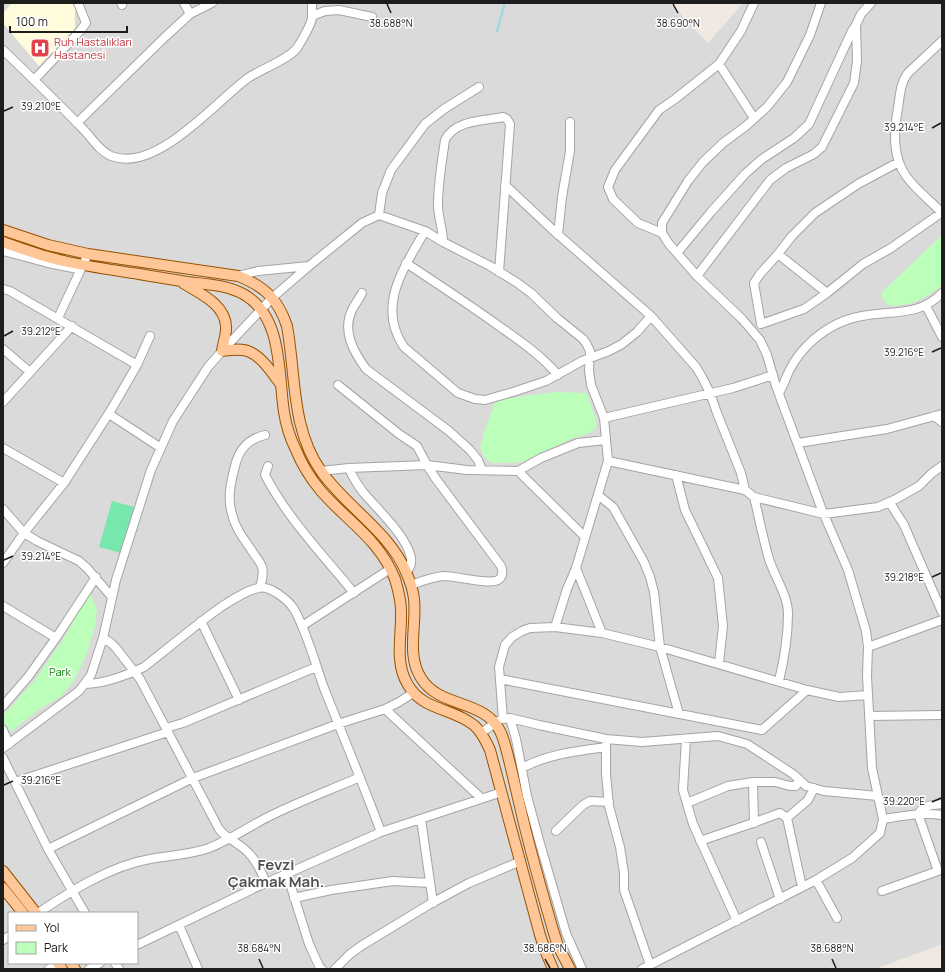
<svg xmlns="http://www.w3.org/2000/svg" width="945" height="972" viewBox="0 0 945 972" font-family="Manrope,sans-serif">
	<style>
		.residential { fill: #dbdada; fill-rule: evenodd }
		.education { fill: #fffbdb }
		.park { fill: #bcffba }
		.pitch { fill: #77e7ae }
		.lines { fill: none; stroke-linecap: round; stroke-linejoin: round }
		.stream { stroke: #9ddbe2; stroke-width: 2.5 }
		.minor-casing { stroke: #a4a4a4; stroke-width: 10 }
		.major-casing { stroke: #965200; stroke-width: 12 }
		.minor { stroke: #fff; stroke-width: 8 }
		.major { stroke: #ffc697; stroke-width: 10 }
		.ticks { fill: none; stroke: #1d1d1d; stroke-width: 1.5 }
		.labels { text-anchor: middle; stroke-width: 3; stroke-linejoin: round; paint-order: stroke }
		.health-label { font-size: 11px; fill: #be3a42; stroke: #fff; text-anchor: start }
		.park-label { font-size: 11px; fill: #058600; stroke: #fff }
		.district-label { font-size: 15px; font-weight: bold; fill: #505050; stroke: #fff }
		.ticks-label { font-size: 10px; text-anchor: middle; fill: #1d1d1d; stroke: #fff; stroke-width: 3; stroke-linejoin: round; paint-order: stroke }
	</style>
	<rect width="100%" height="100%" fill="#f0e9e2"/>
	<!-- residential -->
	<path class="residential" d="M3 3H670L708 43 743 3H942V944L875 969H3ZM9 913H137V963H9Z"/>
	<!-- education -->
	<path class="education" d="M12 3H72L75 8V29L39 66 3 23V13Z"/>
	<!-- park -->
	<path class="park" d="M940 237 942 238V285C925 299 913 305 890 306 885 302 881 299 882 292Z
		M555 392 587 393C590 404 595 415 597 426L593 431 584 435 573 438 522 462 492 463 485 458 480 448 484 432 496 400Z
		M90 592 97 611 95 627 86 655 74 681 61 696 37 711 10 732 3 721V716L34 681 62 641Z"/>
	<!-- pitch -->
	<path class="pitch" d="M112 501 134 507 121 553 99 547Z"/>
	<g class="lines">
		<!-- stream -->
		<path class="stream" d="M497 31 505 3"/>
		<defs>
			<path id="minor" d="M121 3 122 5
				M184 3 190 14
				M312 16 325 11 339 10 372 17
				M942 41 908 73C900 83 900 96 898 108 894 131 892 156 906 176 916 190 931 201 942 213
				M3 50C30 76 57 102 83 129 92 138 99 151 111 156 156 174 216 101 248 78 261 69 288 60 297 48 301 42 311 25 312 18 312 13 312 8 312 3
				M719 64 754 118
				M34 80 80 31 86 23 78 3
				M77 123 165 37 190 14 212 3
				M899 162 858 184 815 213 792 236 778 254 760 274 754 283 761 324 804 309 827 293 863 264 891 248 941 213
				M505 185 554 231 651 316 696 367 702 377 710 393 717 413 741 473 745 490
				M379 215 382 193 391 170 425 124 444 109 479 87
				M425 231C404 268 376 306 404 347L458 393 475 399 485 400 513 392 546 381 582 361 609 351 622 344 637 332 651 316
				M662 233 638 223 613 199 608 187 615 170 659 110 675 99 719 64 741 31 754 3
				M558 235 562 197 570 151V122
				M443 242C443 229 438 217 438 205 438 183 442 161 445 140 455 120 482 121 503 117L507 119 510 124 499 272
				M3 251 48 263 78 269
				M677 253 711 212 745 174 762 159 794 138 809 124 852 31 856 25
				M778 254 827 293
				M406 263C438 284 468 304 499 326 520 341 541 355 558 375
				M238 276 258 271 309 266
				M697 276 770 180 786 168 814 154 822 147 854 83 857 61 856 25 861 14 871 3
				M3 289 10 291 137 365
				M362 293C359 299 355 304 352 310 342 331 353 351 366 369L449 431 470 450 478 460 482 470
				M926 306 942 337
				M58 318 88 254
				M3 349 30 372
				M338 385 399 434 417 446 427 465 436 479 501 566C503 571 503 577 498 580 489 585 456 576 444 576 432 577 422 581 411 585
				M779 393C783 386 786 378 789 371 795 359 804 348 813 340 827 328 844 319 862 316 892 310 919 317 942 293
				M3 402 72 326
				M109 414 161 448
				M934 416 942 422
				M798 443 887 429 942 414
				M3 448 64 483
				M608 461 745 490 754 497 762 499 824 514 878 507 896 499 919 486 932 473 942 466
				M268 466 265 475C288 519 323 555 354 593
				M349 468C352 476 357 484 363 492 377 509 407 536 411 558 412 564 410 568 406 572
				M321 471 349 468 427 465 467 470 518 471 541 458 578 443 606 440
				M518 471 585 537
				M676 475 685 510 718 578 723 626 719 663
				M598 495 613 507 644 562 650 577 654 592 660 647 679 714
				M754 497C759 517 763 539 769 559 775 578 788 595 788 614 788 637 784 660 779 681
				M890 503 904 525 942 612
				M3 509 24 533 37 541 79 561 87 568 111 596
				M3 563 24 533 64 483 111 410 137 365 150 336
				M576 568 602 633
				M260 587C262 581 264 574 262 567 260 561 255 556 252 551 244 539 235 528 232 514 227 497 231 482 235 466 239 449 248 439 265 435
				M3 606 56 638
				M201 621 239 700
				M302 626 390 569
				M555 627 567 589 576 568 608 461 604 418 733 388 773 375
				M103 638 111 643 116 648 140 679 219 829C225 837 231 839 239 845 253 854 260 868 266 883
				M868 647 942 620
				M500 679 762 730 807 690
				M85 684C103 684 128 675 144 667 170 647 194 626 221 607 232 600 245 591 258 588 270 585 288 600 294 609 307 632 315 663 324 688 343 736 363 784 381 832
				M868 695 839 697 807 690 660 647 602 633 555 627 530 628 522 631 512 637 505 645 499 667 503 719 510 718 539 725 606 739 642 742 718 736 747 744 793 774 806 786 824 791 878 796
				M3 706 28 677 56 638 96 577
				M385 709 481 798
				M869 716 942 715
				M510 718 516 739 527 796 539 840 566 933 582 969
				M166 728 183 723 316 667
				M3 730 9 744
				M481 733 498 721
				M606 739V774L609 806 620 847 624 873V890L650 965
				M686 739 683 790 693 824 737 921
				M3 748 79 691 91 675 103 638 116 580 151 470 173 421 208 367 222 351 272 298 309 266 362 223 379 215 425 231 443 242 490 266 516 282 531 293 557 318 583 339 586 343 590 351 589 371 591 385 604 418
				M3 758 48 849 85 913
				M522 768C548 754 577 751 606 747
				M15 782 168 732
				M753 782 754 823
				M687 803 728 786 753 782H775L790 786H796L799 780
				M421 819 433 903
				M883 819C903 816 922 812 942 815
				M556 831 583 805 590 801 609 802
				M700 841 750 824 780 813 787 818
				M761 842 780 899
				M48 849 193 778 338 724 385 709 399 702 413 693
				M287 874 309 944 320 968 322 969
				M816 880 837 918
				M802 887 787 818 808 800 814 788
				M882 891 938 871 918 814C924 805 932 805 942 804
				M294 898 331 890 393 881 430 883
				M38 913C71 891 110 866 150 859 170 855 190 855 209 848 230 840 248 827 268 817 298 802 330 790 360 777
				M179 925 198 969
				M3 940 9 936
				M137 945 259 886 381 832 502 792
				M115 963 119 969
				M49 969 57 963
				M89 969 100 963
				M335 969 350 954 361 946 430 904 469 883 521 861
				M642 969 816 880 852 858 880 833 883 819 872 768 867 676 868 647 866 631 848 570 822 510 776 386 767 355 760 340 742 319 697 276 669 244 662 233V223L688 181 703 162 723 143 746 126 767 107 787 82 810 35 821 3"/>
			<path id="major" d="M3 230 48 245 88 254 238 276C264 286 278 299 287 326 296 375 291 429 321 471 346 507 389 531 406 572 410 581 413 590 414 599 417 625 406 655 421 678 439 708 484 699 500 731 505 741 507 753 510 764 514 781 518 798 522 815 531 854 542 892 553 930L558 946 570 969
				M3 242C23 249 43 257 64 261 89 267 114 270 139 274 155 277 171 279 187 282 206 284 228 285 245 295 283 318 278 373 284 412 286 425 290 438 296 450 302 465 311 479 321 491 348 522 379 539 395 579 398 589 401 600 401 611 402 636 394 662 408 685 423 711 454 708 475 726 482 733 486 741 490 750L540 935 545 950 553 969
				M183 283C199 293 225 304 226 326 227 333 223 343 222 351 231 350 242 348 250 352 263 358 273 374 281 385
				M3 871 36 913
				M3 888 23 913
				M58 963 62 969
				M71 963 75 969"/>
		</defs>
		<!-- minor casing -->
		<use href="#minor" class="minor-casing"/>
		<!-- major casing -->
		<use href="#major" class="major-casing"/>
		<!-- minor -->
		<use href="#minor" class="minor"/>
		<!-- major -->
		<use href="#major" class="major"/>
	</g>
	<!-- ticks -->
	<path class="ticks" d="M387 4 391 13M673 4 678 13M4 111 13 107M932 128 941 123M4 336 13 331M932 352 941 348M4 560 13 556M932 577 941 573M4 785 13 781M932 802 941 798M259 959 263 968M545 959 550 968M832 959 836 968"/>
	<!-- icons -->
	<defs>
		<symbol id="hospital-square" viewBox="-11 -11 22 22"><rect x="-9" y="-9" width="18" height="18" rx="4" fill="#e0444e" stroke="#fff"/><path d="M-5-5h3v3.5h4V-5h3V5h-3V1.5h-4V5h-3Z" fill="#fff"/></symbol>
	</defs>
	<g fill-rule="evenodd">
		<use href="#hospital-square" x="29" y="37" width="22" height="22"/>
	</g>
	<g class="labels">
		<!-- health labels -->
		<g class="health-label">
			<text x="54" y="46">Ruh Hastalıkları<tspan x="54" dy="13">Hastanesi</tspan></text>
		</g>
		<!-- park labels -->
		<g class="park-label">
			<text x="60" y="676">Park</text>
		</g>
		<!-- district labels -->
		<g class="district-label">
			<text x="276" y="870">Fevzi<tspan x="276" dy="17">Çakmak Mah.</tspan></text>
		</g>
	</g>
	<g class="ticks-label">
		<text x="391" y="27">38.688°N</text>
		<text x="678" y="27">38.690°N</text>
		<text x="41" y="110">39.210°E</text>
		<text x="904" y="131">39.214°E</text>
		<text x="41" y="335">39.212°E</text>
		<text x="904" y="356">39.216°E</text>
		<text x="41" y="560">39.214°E</text>
		<text x="904" y="581">39.218°E</text>
		<text x="41" y="784">39.216°E</text>
		<text x="904" y="805">39.220°E</text>
		<text x="545" y="952">38.686°N</text>
		<text x="832" y="952">38.688°N</text>
		<text x="259" y="952">38.684°N</text>
	</g>
	<!-- border -->
	<rect width="945" height="972" fill="none" stroke="#1d1d1d" stroke-width="8"/>
	<!-- legend -->
	<rect x="8" y="912" width="130" height="52" fill="#ffffff" stroke="#a5a5a5"/>
	<rect x="16" y="925" width="20" height="6" fill="#ffc697" stroke="#a5a5a5"/>
	<text x="44" y="932" font-size="12" fill="#1d1d1d">Yol</text>
	<rect x="16" y="942" width="20" height="12" fill="#bcffba" stroke="#a5a5a5"/>
	<text x="44" y="952" font-size="12" fill="#1d1d1d">Park</text>
	<!-- scale -->
	<path d="M10 26v6h117v-6" fill="none" stroke="#1d1d1d" stroke-width="2"/>
	<text x="16" y="26" font-size="12" fill="#1d1d1d" stroke="#ffffff" stroke-width="3" paint-order="stroke">100 m</text>
</svg>
